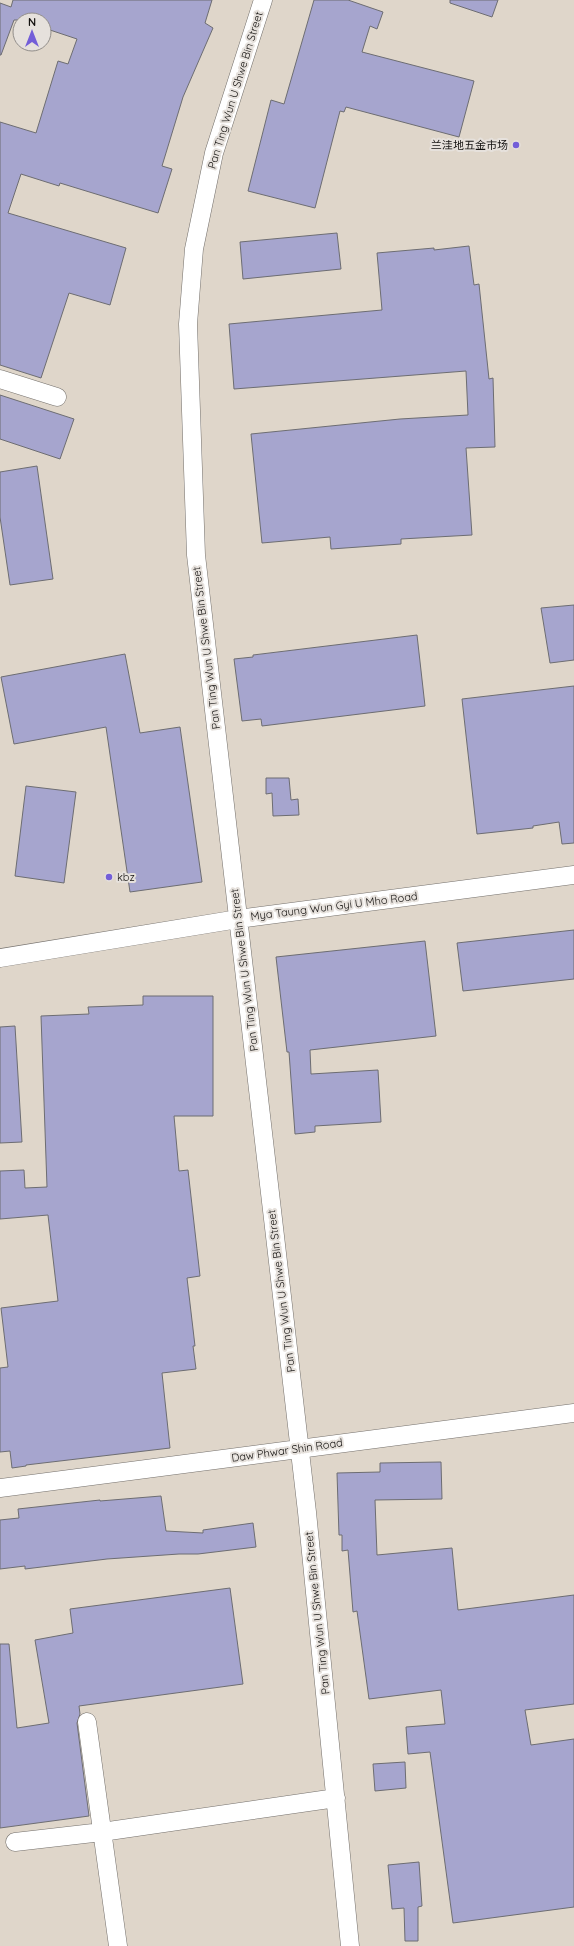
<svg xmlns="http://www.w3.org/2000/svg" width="574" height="1946" viewBox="0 0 574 1946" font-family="Quicksand,'Noto Sans SC',sans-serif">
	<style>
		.built { fill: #dfd6ca; fill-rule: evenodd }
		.building { fill: #a6a5ce; stroke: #6d6d72 }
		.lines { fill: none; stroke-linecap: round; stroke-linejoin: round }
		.minor-casing { stroke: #74706c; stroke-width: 19 }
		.minor { stroke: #fff; stroke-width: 18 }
		.poi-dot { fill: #735ed8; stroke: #e6e1dc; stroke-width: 1.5 }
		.labels { text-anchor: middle; stroke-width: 4; stroke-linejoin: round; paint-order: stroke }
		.street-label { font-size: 11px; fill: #13110f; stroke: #e6e1dc }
		.poi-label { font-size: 11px; fill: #13110f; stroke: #e6e1dc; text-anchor: end }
	</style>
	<rect width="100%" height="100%" fill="#e6e1dc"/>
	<!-- built -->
	<path class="built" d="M0 0H574V1946H0ZM20 20H44V44H20Z"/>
	<!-- building -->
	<path class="building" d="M13 0H212L205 23 213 28 183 97 162 166 172 169 158 213 60 183 59 186 21 174 8 213 126 248 110 305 69 293 41 378 0 365V122L36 133 58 61 68 64 77 39 44 28V20H14L1 55H0V3L11 7Z
		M314 0H348L383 12 377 29 370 26 362 52 474 81 459 137 346 107 344 112 340 111 315 208 248 191 271 100 284 104Z
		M450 0H498L492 17 450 3Z
		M337 233 341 269 243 279 240 242Z
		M469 246 474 285 479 284 489 379 493 378 495 447 466 448 472 535 401 539V544L331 549 330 537 262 543 251 434 400 419 468 415 466 371 234 389 229 324 382 310 377 253 434 248V250Z
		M0 395 74 419 60 459 0 439Z
		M37 466 53 579 10 585 0 517V472Z
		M574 605V660L550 663 541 608Z
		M417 635 425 706 262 726 261 719 242 721 234 659 253 657V655Z
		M125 654 140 733 180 727 202 882 130 892 106 727 14 744 1 677Z
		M574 686V843L562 844 559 822 533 826V828L477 834 462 699Z
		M266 778H289L291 800 298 799 299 815 273 816 272 793 266 794Z
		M26 786 76 792 64 883 15 876Z
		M574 930V979L463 991 457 943Z
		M425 941 436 1036 310 1050 311 1074 378 1070 381 1122 315 1126V1132L295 1134 289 1052H287L276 957Z
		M143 996H213V1116H174L179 1171 188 1170 200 1276 187 1278 195 1346H193L196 1369 162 1373 170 1448 26 1465V1466L12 1468 10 1451 0 1452V1368L8 1367 1 1308 58 1301 48 1215 0 1219V1171L24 1170 25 1188 47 1187 41 1016 89 1014 88 1007 143 1005Z
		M15 1026 22 1142 0 1143V1027Z
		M441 1462 442 1499 375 1500 377 1555 452 1548 458 1610 574 1595V1704L525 1710 531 1745 574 1739V1907L453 1923 430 1752 408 1754 406 1727 445 1724 441 1690 369 1699 357 1611 353 1612 348 1550 342 1551V1535H339L337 1473 380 1472V1463Z
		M161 1496 166 1531 203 1533V1530L253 1523 256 1547 198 1554H179L107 1559 25 1569V1566L0 1569V1520L19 1518 18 1509 100 1500V1501Z
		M230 1588 243 1684 79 1706 80 1714 77 1723 89 1816 0 1828V1644H9L17 1728 49 1723 35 1640 73 1633 70 1609Z
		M405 1762 406 1788 375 1791 373 1764Z
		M419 1862 422 1906 418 1907V1941H405L404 1908 392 1909 388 1865Z"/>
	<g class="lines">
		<defs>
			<path id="minor" d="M263 0 214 153 194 249 188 324 196 555 307 1512 350 1946
				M0 379 57 397
				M0 958 238 919 574 875
				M0 1488 574 1413
				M87 1722 118 1946
				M15 1842 102 1832 336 1798"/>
		</defs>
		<!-- minor casing -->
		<use href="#minor" class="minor-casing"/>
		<!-- minor -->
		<use href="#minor" class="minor"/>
	</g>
	<!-- markers -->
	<g class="poi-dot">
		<circle cx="516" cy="145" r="4"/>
		<circle cx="109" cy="877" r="4"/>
	</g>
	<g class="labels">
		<!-- street labels -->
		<g class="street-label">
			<text transform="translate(235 90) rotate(-73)" y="4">Pan Ting Wun U Shwe Bin Street</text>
			<text transform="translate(206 648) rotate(-97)" y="4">Pan Ting Wun U Shwe Bin Street</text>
			<text transform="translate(334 906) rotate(-7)" y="4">Mya Taung Wun Gyi U Mho Road</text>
			<text transform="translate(244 970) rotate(-97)" y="4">Pan Ting Wun U Shwe Bin Street</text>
			<text transform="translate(281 1291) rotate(-97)" y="4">Pan Ting Wun U Shwe Bin Street</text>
			<text transform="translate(287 1450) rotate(-8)" y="4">Daw Phwar Shin Road</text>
			<text transform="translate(317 1613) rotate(-96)" y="4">Pan Ting Wun U Shwe Bin Street</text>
		</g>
		<!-- poi labels -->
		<g class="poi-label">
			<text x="508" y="149">兰洼地五金市场</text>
			<text x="117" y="881" text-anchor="start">kbz</text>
		</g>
	</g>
	<!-- north arrow -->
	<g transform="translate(32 32)"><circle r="19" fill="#e6e1dc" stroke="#928e8a"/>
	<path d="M0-3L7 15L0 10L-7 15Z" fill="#735ed8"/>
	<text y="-6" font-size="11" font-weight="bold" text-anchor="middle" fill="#13110f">N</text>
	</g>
</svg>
